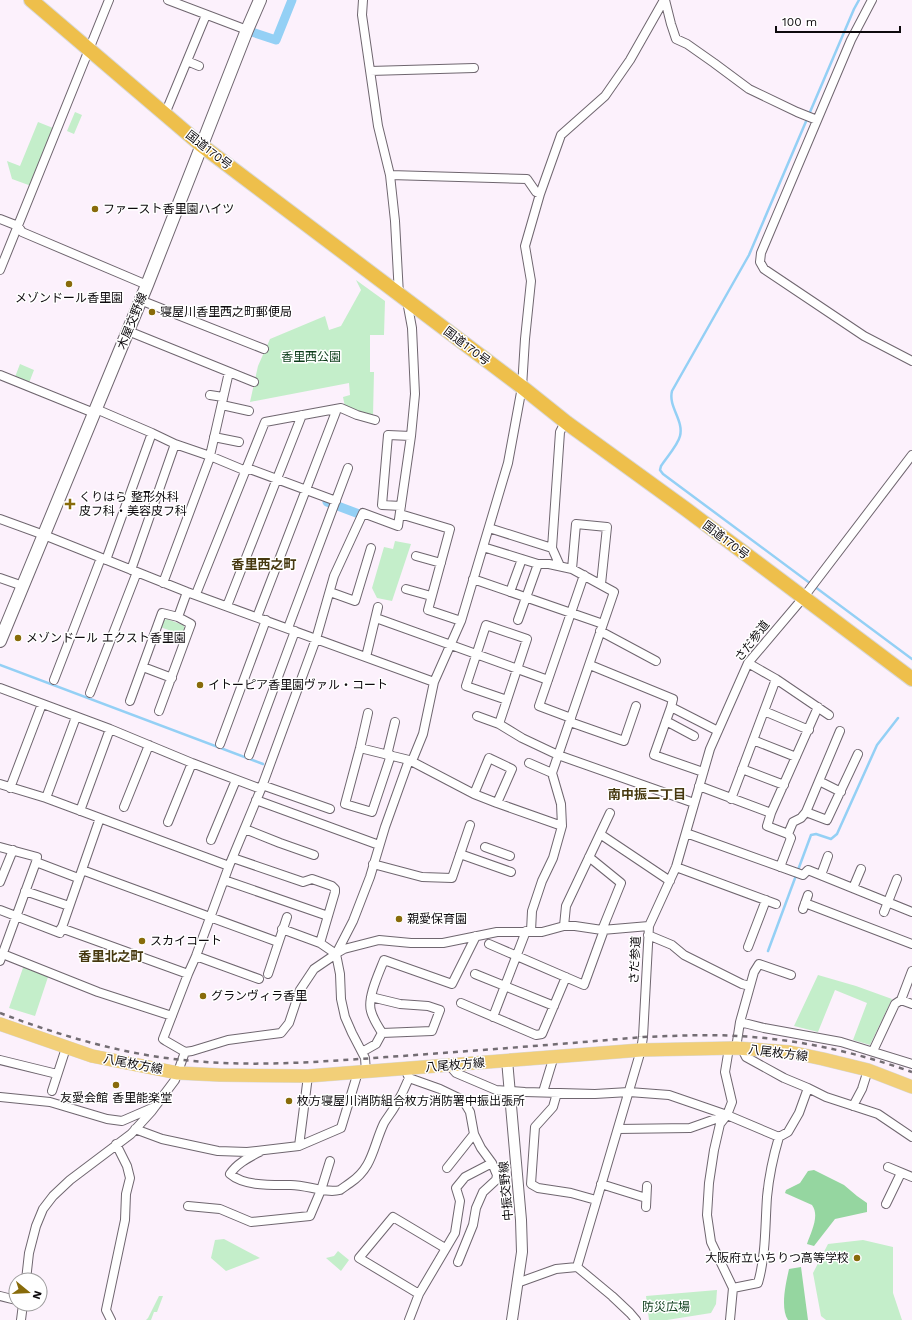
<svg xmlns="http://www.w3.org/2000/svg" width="912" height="1320" viewBox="0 0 912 1320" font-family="'Work Sans','Noto Sans JP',sans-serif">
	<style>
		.green { fill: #c4eeca }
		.forest { fill: #95d6a0 }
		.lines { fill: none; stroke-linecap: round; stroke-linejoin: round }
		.stream { stroke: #94d0f5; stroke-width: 2.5 }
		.canal { stroke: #94d0f5; stroke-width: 9 }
		.minor-casing { stroke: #6f666f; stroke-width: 10 }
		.tertiary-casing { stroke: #6f666f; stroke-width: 12 }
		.secondary-casing { stroke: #6f666f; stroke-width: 14 }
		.primary-casing { stroke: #d8d8d8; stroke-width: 14 }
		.trunk-casing { stroke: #d8d8d8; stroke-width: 16 }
		.minor { stroke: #fff; stroke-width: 8 }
		.tertiary { stroke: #fff; stroke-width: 10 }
		.secondary { stroke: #fff; stroke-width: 12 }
		.primary { stroke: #f2cf78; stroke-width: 13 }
		.trunk { stroke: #eebf4b; stroke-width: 14 }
		.rail { stroke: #736d73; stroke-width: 2.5; stroke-dasharray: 5 5; stroke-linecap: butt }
		.poi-dot { fill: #886b0a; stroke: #fff; stroke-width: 1.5 }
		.labels { text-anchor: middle; stroke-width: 3; stroke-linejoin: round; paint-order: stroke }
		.street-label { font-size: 12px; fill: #0d0a0d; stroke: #fff }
		.poi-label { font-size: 12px; fill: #0d0a0d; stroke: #fff; text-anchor: start }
		.park-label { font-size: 12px; fill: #0b3b19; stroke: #fff }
		.neighbourhood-label { font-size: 13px; font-weight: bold; fill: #46380f; stroke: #fff }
	</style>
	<rect width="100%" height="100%" fill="#fcf1fc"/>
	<!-- green -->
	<path class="green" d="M75 112 82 115 74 134 67 131Z
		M38 122 58 130 34 187 12 179 7 161 20 166Z
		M356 280 385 301 384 335H370V372H374L373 416 345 407 343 397 350 395 349 383 250 402 258 366 270 339 325 316 329 330 341 326 361 290Z
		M20 364 34 370 29 383 15 377Z
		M395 541 411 544 392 601 377 598 372 588 384 547 393 549Z
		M167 619 183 625 186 629 183 635 160 627 162 621Z
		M24 965 49 974 35 1016 9 1008Z
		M818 975 856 986 892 999 870 1045 853 1040 867 1003 835 990 818 1032 794 1026Z
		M224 1239 260 1258 226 1271 211 1258 215 1240Z
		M863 1240 893 1247V1293L902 1320H826L821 1316 813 1273 828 1244Z
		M338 1251 349 1260 341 1271 326 1258 334 1256Z
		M717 1290 716 1304 711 1313 667 1320H649L646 1296Z
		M159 1296H163L157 1312H154L151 1320H146L148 1318Z"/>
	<!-- forest -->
	<path class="forest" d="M814 1170 844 1185 857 1196 867 1203V1212L835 1219 814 1246 807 1244C811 1232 820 1216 812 1205L785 1193 786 1190 800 1183 808 1171Z
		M801 1267 808 1320H788C780 1308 786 1283 789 1269Z"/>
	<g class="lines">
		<!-- stream -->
		<path class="stream" d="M859 0 854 9 749 255 672 391C668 407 684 420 680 436 678 445 666 458 661 466L660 470 663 474 912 659
			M0 665 263 764
			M768 951 811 835 816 834 831 839 837 834 877 745 898 718"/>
		<!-- canal -->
		<path class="canal" d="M243 29 276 40 292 0
			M327 502 359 514"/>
		<defs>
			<path id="minor" d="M168 0 247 30
				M363 0 362 15 378 126 390 175 395 221 399 295
				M665 0 671 24 676 39 687 44 714 63 749 89 797 112 817 120
				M872 0 851 40 761 253 760 262 764 269 864 336 912 361
				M187 61 199 66
				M370 71 474 68
				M165 114 206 15
				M390 175 527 179 536 192 540 194
				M0 219 18 226 22 232 147 285
				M0 270 109 0
				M140 300 264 349
				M128 331 254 382
				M0 375 94 413
				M210 395 223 397
				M222 405 249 411
				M96 409 152 433 175 444 210 456 246 471
				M214 437 239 442
				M247 468 336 501
				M401 506 382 505 388 435 411 436
				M400 514 450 529 428 610 461 621
				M0 519 44 535 187 592 434 682
				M489 528 552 548
				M483 547 538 564H549L572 569 614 592 552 773 561 804 562 826 553 858 542 881 532 911 531 931
				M416 556 441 563
				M106 560 152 433
				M560 566 552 548 560 432 565 422
				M572 569 576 524 607 527 601 584
				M131 570 175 444
				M0 578 23 586
				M473 579 603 624
				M163 583 209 460 229 372
				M406 589 431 596
				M330 592 355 601 371 548
				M510 592 522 559
				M196 594 265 422 341 408 357 415 375 420
				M227 606 302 415
				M178 617 187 592
				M257 617 337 409
				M376 618 548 680
				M518 620 538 564
				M288 628 348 468
				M600 631 656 661
				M366 657 378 607
				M748 663 776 679 829 715
				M590 665 673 699 671 707 718 731
				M143 667 172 678
				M54 680 101 558
				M0 688 110 729 192 763 261 789
				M90 693 137 572
				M130 701 162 613 178 617 191 624 159 711
				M671 707 654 755 703 772
				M818 707 771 813 767 826 788 834 793 822 801 818 806 812 827 820 858 754
				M764 711 809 730
				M368 713 360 748 345 804 372 812 391 755
				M477 716 499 724 522 738 558 755 694 803
				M571 718 539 706 584 575
				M666 721 694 736
				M570 722 624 741 636 706
				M499 724 527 639 486 625 466 686 507 700
				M753 740 796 757
				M220 744 266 620
				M360 748 409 760 474 794 497 803 562 826
				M249 755 295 631
				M387 755 395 722
				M412 761 423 734 434 682 461 621 508 463 522 387 525 339 531 281 525 246 540 194 561 135 605 96 630 60 664 0
				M529 763 552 773
				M742 769 784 785
				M819 781 840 731
				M0 784 46 798 229 866
				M262 785 330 809
				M699 786 771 813
				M10 788 42 704
				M474 794 489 758 512 769 497 803
				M46 798 76 717
				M731 799 776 679
				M256 800 379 845
				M124 807 149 745
				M80 811 110 729
				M806 812 819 781 841 792
				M168 822 192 763
				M245 829 280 843 314 855
				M686 833 803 875 808 870 912 912
				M600 834 670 881
				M211 840 236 780
				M0 847 37 857 36 862 78 878
				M485 847 510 856
				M460 854 511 872
				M589 857 621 883 602 930
				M233 858 303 882 312 879 332 886 335 889V892L320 943
				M373 864 422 877 452 878 470 825
				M676 867 776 904
				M780 867 791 838 788 834
				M82 870 278 942
				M821 875 828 856
				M224 880 328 916
				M0 882 13 850
				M853 888 861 869
				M25 891 69 906
				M805 903 912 944
				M803 909 808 895
				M0 910 60 933 100 818
				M884 912 897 879
				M564 926 566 906 610 813
				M61 928 188 974
				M282 929 320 943 336 954 340 974 341 999 345 1017 352 1033 365 1058 366 1072
				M648 935 672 945 684 955 742 984 750 986
				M489 944 584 985 604 930
				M748 947 766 900
				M0 953 98 992 172 1016
				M337 953 344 949 379 940 411 943H443L497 932H542L564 926H575L602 930 649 926
				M196 956 259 979
				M0 961 36 862
				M268 974 287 917
				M475 974 554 1006
				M901 1000 912 1004
				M461 1003 536 1035 542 1034 566 977
				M493 1017 526 931
				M740 1022 764 1028 841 1042 912 1064
				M382 1033C378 1026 373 1019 371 1011 367 998 379 973 384 960L452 984 476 936
				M729 1048 725 1072 732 1102 727 1115 720 1124 714 1150 709 1183 707 1215 711 1242 733 1288
				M736 1048 740 1022 754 972 759 964 791 975
				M742 1049 746 1057 784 1078 808 1088 826 1097 878 1114 912 1137
				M873 1051 895 1004 901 1000 912 971
				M185 1052 192 1051 228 1040 281 1033 289 1023 300 990 314 969 336 954 353 921 370 877 385 827 409 760
				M362 1052 376 1044 382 1033 432 1031 440 1010 428 1006 400 1004 371 997
				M0 1060 57 1074
				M449 1065 456 1073 496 1090 525 1092 595 1094 629 1092 669 1095 727 1115 779 1137
				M409 1078 440 1089 463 1100 470 1112 474 1134 481 1148 492 1163 497 1175 496 1180 483 1192 476 1208 473 1225 458 1262
				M52 1091 66 1048
				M543 1092 554 1056
				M557 1093 553 1107 535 1127 531 1184 538 1188 571 1193 596 1200
				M0 1097 50 1102 107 1119 122 1121 152 1108
				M853 1106 862 1089 868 1070
				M135 1129 162 1139 218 1151 247 1152 299 1146 341 1128 358 1072
				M618 1129 690 1128 727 1115
				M299 1146 308 1076
				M261 1151C250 1157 237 1163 230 1174 244 1186 270 1185 289 1185 305 1184 325 1194 340 1190 343 1188 347 1185 350 1183 373 1168 373 1146 384 1123 387 1118 391 1113 394 1108 400 1098 405 1088 409 1078L405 1069
				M888 1167 912 1177
				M447 1168 474 1134
				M601 1184 646 1198
				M886 1204 901 1173
				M188 1206 220 1209 251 1222 310 1216 321 1190 330 1161
				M646 1207 647 1186
				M577 1267 612 1296 630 1313 636 1320
				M26 1280 29 1253 36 1226 43 1209 53 1196 70 1180 131 1134 151 1112 175 1080 185 1052 166 1041 163 1039 188 974 196 956 229 866 261 789 316 639 334 576 363 513 398 526 411 436 415 394 412 328 407 301
				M517 1283 556 1269 577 1267 641 1050 643 1037 649 926 676 867 710 749 748 663 803 598 912 455
				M419 1294 359 1258 393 1217 445 1248
				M0 1296 16 1300
				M21 1320 23 1304
				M111 1320 106 1310 125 1220 126 1194 130 1178 127 1166 116 1144
				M409 1320 419 1294 455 1233 460 1201 456 1188 465 1177 492 1163
				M730 1320 733 1288 758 1283C766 1255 765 1226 767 1197 769 1176 773 1157 779 1137L788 1132 799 1113 808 1088"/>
			<path id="tertiary" d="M507 1060 521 1220 522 1252 512 1320"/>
			<path id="secondary" d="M0 641 147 285 247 30 260 0"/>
			<path id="primary" d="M0 1024 92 1056 178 1073 220 1075 308 1076 641 1050 736 1048 790 1052 823 1059 868 1070 912 1087"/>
			<path id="trunk" d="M31 0 201 145 522 387 567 423 687 510 912 679"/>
		</defs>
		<!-- minor casing -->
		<use href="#minor" class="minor-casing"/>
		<!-- tertiary casing -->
		<use href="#tertiary" class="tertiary-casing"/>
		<!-- secondary casing -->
		<use href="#secondary" class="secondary-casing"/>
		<!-- primary casing -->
		<use href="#primary" class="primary-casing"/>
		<!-- trunk casing -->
		<use href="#trunk" class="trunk-casing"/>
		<!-- minor -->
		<use href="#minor" class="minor"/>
		<!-- tertiary -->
		<use href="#tertiary" class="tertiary"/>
		<!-- secondary -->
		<use href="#secondary" class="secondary"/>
		<!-- primary -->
		<use href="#primary" class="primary"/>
		<!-- trunk -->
		<use href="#trunk" class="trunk"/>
		<!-- rail -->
		<path class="rail" d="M0 1013C58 1035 122 1054 183 1060 256 1068 329 1061 402 1056 482 1050 563 1044 643 1037 674 1036 706 1034 737 1036 797 1039 856 1052 912 1072"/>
	</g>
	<!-- markers -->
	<g class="poi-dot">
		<circle cx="95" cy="209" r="4"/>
		<circle cx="69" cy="284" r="4"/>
		<circle cx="152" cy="312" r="4"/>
		<path d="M68 498h4v4h4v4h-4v4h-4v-4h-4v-4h4z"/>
		<circle cx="18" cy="638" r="4"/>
		<circle cx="200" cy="685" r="4"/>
		<circle cx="399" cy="919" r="4"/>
		<circle cx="142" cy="941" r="4"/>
		<circle cx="203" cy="996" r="4"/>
		<circle cx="116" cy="1085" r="4"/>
		<circle cx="289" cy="1101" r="4"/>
		<circle cx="857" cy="1258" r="4"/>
	</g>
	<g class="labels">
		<!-- street labels -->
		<g class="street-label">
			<text transform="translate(209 150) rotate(38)" y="4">国道170号</text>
			<text transform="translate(132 321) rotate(-68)" y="4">木屋交野線</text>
			<text transform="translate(467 346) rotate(37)" y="4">国道170号</text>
			<text transform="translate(726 540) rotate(37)" y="4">国道170号</text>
			<text transform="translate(752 641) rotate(-52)" y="4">さだ参道</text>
			<text transform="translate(635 960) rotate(-87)" y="4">さだ参道</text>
			<text transform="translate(778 1053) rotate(7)" y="4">八尾枚方線</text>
			<text transform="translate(133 1064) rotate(11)" y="4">八尾枚方線</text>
			<text transform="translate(455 1065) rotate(-5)" y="4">八尾枚方線</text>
			<text transform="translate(506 1191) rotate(-95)" y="4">中振交野線</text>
		</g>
		<!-- poi labels -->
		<g class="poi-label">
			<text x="103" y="213">ファースト香里園ハイツ</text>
			<text x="69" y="302" text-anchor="middle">メゾンドール香里園</text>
			<text x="160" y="316">寝屋川香里西之町郵便局</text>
			<text x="79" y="501">くりはら 整形外科<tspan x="79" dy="14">皮フ科・美容皮フ科</tspan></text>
			<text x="26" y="642">メゾンドール エクスト香里園</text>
			<text x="208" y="689">イトーピア香里園ヴァル・コート</text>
			<text x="407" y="923">親愛保育園</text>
			<text x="150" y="945">スカイコート</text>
			<text x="211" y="1000">グランヴィラ香里</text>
			<text x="116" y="1102" text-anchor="middle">友愛会館 香里能楽堂</text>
			<text x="297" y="1105">枚方寝屋川消防組合枚方消防署中振出張所</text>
			<text x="849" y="1262" text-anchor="end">大阪府立いちりつ高等学校</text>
		</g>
		<!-- park labels -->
		<g class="park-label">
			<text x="311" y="361">香里西公園</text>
			<text x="666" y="1311">防災広場</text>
		</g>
		<!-- neighbourhood labels -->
		<g class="neighbourhood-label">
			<text x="264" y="569">香里西之町</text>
			<text x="647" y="799">南中振二丁目</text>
			<text x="111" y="961">香里北之町</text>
		</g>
	</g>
	<!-- north arrow -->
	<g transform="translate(28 1292) rotate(108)"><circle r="19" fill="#ffffff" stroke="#9e9d9e"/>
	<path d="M0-3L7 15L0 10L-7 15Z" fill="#886b0a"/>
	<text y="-6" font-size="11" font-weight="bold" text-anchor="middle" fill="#0d0a0d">N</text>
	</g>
	<!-- scale -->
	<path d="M776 26v6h124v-6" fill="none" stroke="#0d0a0d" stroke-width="2"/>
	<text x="782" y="26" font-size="12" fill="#0d0a0d" stroke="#ffffff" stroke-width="3" paint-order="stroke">100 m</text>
</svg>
